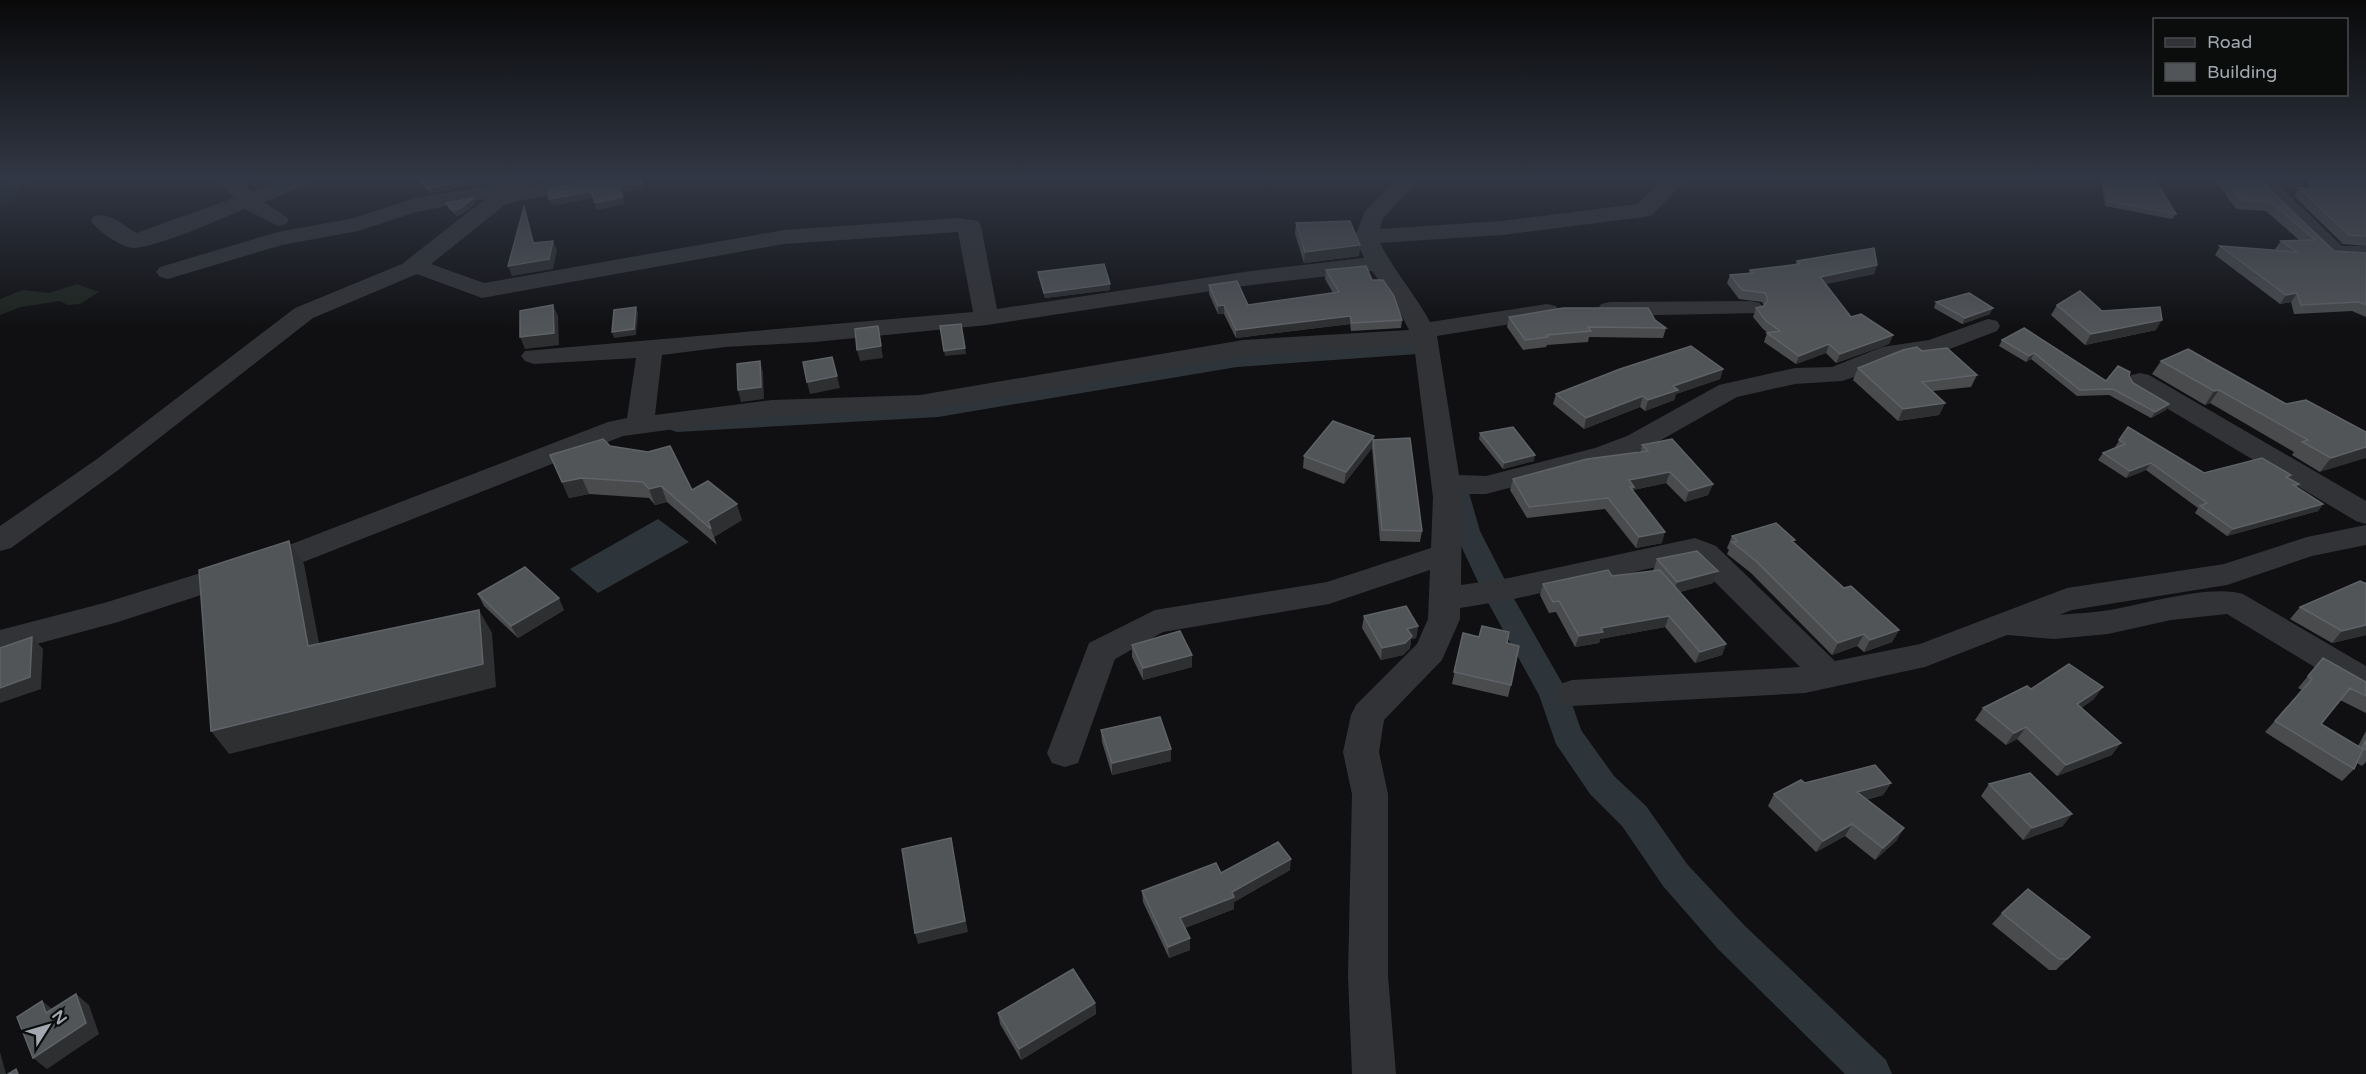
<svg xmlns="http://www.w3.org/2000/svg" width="2366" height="1074" viewBox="0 0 2366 1074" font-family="'Varela Round',sans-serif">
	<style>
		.green { fill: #1d241e }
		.water { fill: #2e353a }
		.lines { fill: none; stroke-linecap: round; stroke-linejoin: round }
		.canal { fill: #2e353a; fill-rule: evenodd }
		.street { fill: #323336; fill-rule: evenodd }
		.wall { fill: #494b4d }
		.shaded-wall { fill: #2e2f31 }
		.building { fill: #525558; stroke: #5f6266; stroke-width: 1.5 }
	</style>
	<rect width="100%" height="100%" fill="#101012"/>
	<!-- green -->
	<path class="green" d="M16 178H40L22 186 14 201 0 206V186Z
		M77 284 99 292 80 304 68 305 60 301 21 307 0 315V299L23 290 49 293Z"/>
	<!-- water -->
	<path class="water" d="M658 519 689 542 598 593 570 569Z"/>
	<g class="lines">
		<!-- canal -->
		<path class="canal" d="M1409 342 1417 344 1420 349 1417 354 1237 367 938 417 677 432 668 429 665 424 668 419 677 416 938 403 1237 353Z
			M1458 483 1467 486 1480 531 1507 584 1504 588 1509 590 1569 695 1581 730 1614 776 1646 806 1687 864 1744 925 1886 1060 1892 1074H1845L1718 949 1663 886 1622 826 1590 794 1556 744 1539 695 1485 597 1488 592 1483 591 1479 584 1454 531 1445 492 1449 486Z"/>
		<!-- street -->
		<path class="street" d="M215 178H239L252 192 288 178H318L315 182 264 202 289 219 286 224 278 226 245 209C217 220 162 246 134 248 122 248 98 231 91 221L94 216C110 212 123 225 136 233L234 198Z
			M511 178H535L527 187 568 178H610L607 182 600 184 506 204 431 264 484 283 784 230 958 218 978 221 981 226 997 309 1251 271 1364 258 1355 237 1365 211 1399 178H1421L1383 218 1380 229 1502 221 1637 204 1665 178H1688L1652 215 1644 217 1502 235 1380 243C1394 271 1415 294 1430 322L1547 304 1556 306 1559 311 1556 316 1547 318 1437 336 1459 475 1486 476 1595 448 1627 436 1719 385 1795 368 1832 367 1882 347 1929 340 1988 319 1997 321 2000 326 1997 331 1942 352 1897 359 1863 374 1842 381 1795 384 1737 397 1647 448 1614 460 1486 494H1462L1461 585 1509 578 1695 538 1716 546 1835 661 1920 644 2067 588 2224 564 2307 537 2366 525V545L2312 556 2227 585 2072 610 2059 615C2076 613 2093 613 2110 610 2145 604 2210 584 2243 594L2366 666V695L2354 691 2227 614 2171 620 2108 634 2054 639 2007 635 1925 667 1805 693 1572 706 1560 702 1555 693 1560 684 1572 680 1800 667 1692 559 1509 600 1460 608V619L1442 660 1384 720 1379 752 1388 794V976L1396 1074H1352L1348 976 1352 794 1343 752 1351 715 1356 705 1417 644 1428 619 1430 570 1329 604 1163 632 1115 659 1078 763 1065 767 1052 763 1047 753 1089 643 1155 610 1327 582 1431 548 1433 497 1414 345 1243 356 920 411 772 416 623 436 306 561 118 622 0 654V630L104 603 284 547 608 422 627 418 636 358 534 364 525 361 521 356 525 351 973 312 958 232 784 244 482 298 417 274 313 318 117 471 11 548 0 551V526L97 459 295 308 402 264 485 199 416 212 358 231 282 245 168 279 160 277 156 272 160 267 278 232 354 218 412 199 506 182ZM1372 271 1395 303 1409 330 1243 340 920 395 772 400 655 415 662 355 725 347 815 342 987 325 1251 285Z
			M2255 178H2276L2282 188 2342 246H2366V260L2328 258 2266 197Z
			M1751 301 1760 303 1763 308 1760 313 1610 316 1601 314 1598 309 1601 304 1610 302Z
			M2140 373 2149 375 2366 501V524L2356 521 2131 387 2127 381 2131 375Z"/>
	</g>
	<!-- wall -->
	<path class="wall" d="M414 178H492L494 182 431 193Z
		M2101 178H2154L2176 214 2172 219 2105 206Z
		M2213 178H2263L2270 190 2334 251 2366 253V317L2352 311 2294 314 2291 302 2280 304 2215 255 2220 246 2276 250 2275 249 2281 241 2299 240 2266 211 2236 209Z
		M2305 178H2361L2366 179V246L2343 244 2294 196 2299 188H2311Z
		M446 203H476L462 214 457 216 448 208Z
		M1296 223 1360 245 1359 256 1304 263 1295 234Z
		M1797 261 1877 265 1874 274 1825 284 1851 317 1893 335 1889 344 1836 363 1826 353 1796 364 1764 342 1767 333H1768L1763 329 1753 317 1756 308 1764 306 1762 302 1739 299 1727 283 1730 275 1749 273 1750 270 1795 265Z
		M1326 270 1372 280 1402 320 1401 328 1351 331 1350 324 1236 338 1224 314H1218L1209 294V285L1248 305 1333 293 1325 279Z
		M1038 272 1110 290 1045 298 1039 278Z
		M1936 302 1990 314 1962 324 1934 308Z
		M2057 305 2102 311 2156 330 2085 345 2051 315Z
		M1509 317 1655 320 1666 328 1663 338 1589 337 1588 342 1547 345 1546 347 1523 350 1507 327Z
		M2002 340 2106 381 2129 376 2133 383 2166 410 2151 418 2109 395 2077 396 2031 359 2026 362 1999 346Z
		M1922 351 1977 375 1971 387 1933 391 1945 403 1939 415 1898 421 1853 380 1858 368Z
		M2161 361 2286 404 2366 432 2320 472 2292 455 2294 452 2210 403 2205 405 2152 374Z
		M1723 369 1720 379 1676 394 1674 400 1645 411 1640 407 1584 429 1553 404 1556 394Z
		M2128 427 2204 473 2289 478 2299 484 2297 487 2323 504 2318 511 2227 536 2195 513 2198 508 2146 470 2126 478 2098 460 2103 453 2116 447H2115Z
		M1480 433 1534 461 1503 469 1479 439Z
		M1374 436V440L1422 531 1420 542 1380 541 1372 448 1344 484 1303 468 1304 456Z
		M1642 445 1713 484 1708 495 1685 502 1666 483 1633 490 1662 543 1636 548 1605 509 1527 518 1510 490 1513 479 1640 453Z
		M550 455 692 490 742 520 714 537 717 545 667 502 655 505 649 498 589 494 569 498Z
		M1732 536 1794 543 1844 588 1899 630 1892 642 1864 652 1857 646 1832 655 1751 573 1727 554 1729 550 1727 548Z
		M1657 559 1718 571 1713 583 1680 592 1726 644 1722 655 1695 663 1665 627 1600 639 1599 643 1575 647 1556 612 1549 613 1540 595 1543 584 1653 571Z
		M2364 583 2366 635 2332 643 2290 619 2300 607Z
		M478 594 564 610 518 638 484 606Z
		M1364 616 1418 626 1416 638 1411 639 1410 648 1403 655 1381 660 1362 628Z
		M1463 633 1507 643 1511 685 1508 697 1452 684Z
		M1132 645 1192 655V667L1143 680 1132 657Z
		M2323 658 2366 682V713L2340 700 2321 724 2358 746 2366 731V762L2362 766 2357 763 2354 769 2342 781 2265 732 2302 690 2298 688Z
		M2031 689 2094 699 2081 708 2112 755 2057 776 2017 739 2006 745 1975 720 1983 708Z
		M1101 730 1171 761 1112 775 1102 742Z
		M1805 783H1891L1883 795 1866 800 1897 840 1875 860 1845 836 1816 852 1768 806 1774 794Z
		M1989 784 2063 826 2023 840 1981 796Z
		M1290 870 1234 902V909L1185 928 1190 950 1169 958 1143 902 1142 891 1221 873Z
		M2002 913 2079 948 2056 970H2049L1992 924Z
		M1095 1003 1096 1014 1021 1060 1000 1024 998 1013Z"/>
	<!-- shaded-wall -->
	<path class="shaded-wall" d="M482 178H492L494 182 431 193 429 188Z
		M545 178H556L546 181Z
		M642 178 643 189 621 193 619 186Z
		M591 191 593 198 552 206 549 199Z
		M623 197 625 204 597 210 595 203Z
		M474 198 476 203 462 214 457 216 454 210Z
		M524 207 527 216 537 252 533 243Z
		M553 241 557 250 553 269 512 276 508 266Z
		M1360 245 1359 256 1304 263 1305 252Z
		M1877 265 1874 274 1817 286 1820 277Z
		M1110 284V290L1045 298 1044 293Z
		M2297 293 2291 302 2280 304 2286 295Z
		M553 305 558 316 559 345 525 349 520 337Z
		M1224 305V314H1218V306Z
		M636 307 638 313 636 335 614 338 612 332Z
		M1993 308 1990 314 1962 324 1965 318Z
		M1350 316V324L1236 338V330Z
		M2162 320 2156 330 2085 345 2091 334Z
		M878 326 883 358 860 361 857 350Z
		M1893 335 1889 344 1836 363 1840 354Z
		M1829 344 1826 353 1796 364 1799 356Z
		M965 348 966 354 945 356 944 351Z
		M2034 353 2031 359 2026 362 2029 356Z
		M760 361 763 372 764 399 741 402 738 390Z
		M1723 369 1720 379 1676 394 1674 400 1645 411 1648 400 1673 386Z
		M837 376 840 388 810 394 807 382Z
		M2219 390 2210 403 2205 405 2214 391Z
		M1643 396 1640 407 1584 429 1586 418Z
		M1945 403 1939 415 1898 421 1903 409Z
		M2169 404 2166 410 2151 418 2155 412Z
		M1374 436 1372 448 1344 484 1346 472Z
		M2366 447V458L2320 472 2331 458Z
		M1535 455 1534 461 1503 469 1504 463Z
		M2151 463 2146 470 2126 478 2130 471Z
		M1670 472 1666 483 1633 490 1634 487 1629 480Z
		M582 478 589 494 569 498 562 482Z
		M1713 484 1708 495 1685 502 1689 491Z
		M661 486 667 502 655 505 649 489Z
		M737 504 742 520 714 537 708 521Z
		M2323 504 2318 511 2227 536 2233 529Z
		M1665 532 1662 543 1636 548 1639 537Z
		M289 541 304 564 324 669 308 646Z
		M1718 571 1713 583 1673 594 1677 582Z
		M559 598 564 610 518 638 511 626Z
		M479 610 492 633 496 687 229 754 211 731Z
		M1669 616 1665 627 1600 639 1599 643 1575 647 1579 636 1601 628Z
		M2366 625V635L2332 643 2342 631Z
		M1418 626 1416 638 1411 639 1410 648 1403 655 1381 660 1382 648 1407 629Z
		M1899 630 1892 642 1864 652 1870 640Z
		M1864 634 1857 646 1832 655 1838 643Z
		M32 637 43 649 41 689 0 703V688Z
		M1726 644 1722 655 1695 663 1700 652Z
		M1192 655V667L1143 680V668Z
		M2103 687 2094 699 2068 716 2077 704Z
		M2026 727 2017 739 2006 745 2014 733Z
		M2121 743 2112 755 2057 776 2066 765Z
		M1171 749V761L1112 775V763Z
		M1891 783 1883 795 1850 804 1857 792Z
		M2072 814 2063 826 2023 840 2032 828Z
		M1852 824 1845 836 1816 852 1823 841Z
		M1904 828 1897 840 1875 860 1883 848Z
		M953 850 968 932 918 944 915 933Z
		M1291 859 1290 870 1234 902V909L1180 930V918L1232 892Z
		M1190 938V950L1169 958 1168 947Z
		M76 994 89 1005 99 1034 47 1069 33 1058Z
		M42 1001 56 1012 46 1013Z
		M1095 1003 1096 1014 1021 1060 1019 1049Z
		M0 1052 6 1074H0Z"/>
	<!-- building -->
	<path class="building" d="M418 178H482L429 188Z
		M602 178H641V183L619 186 623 197 595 203 591 191 549 199 548 190Z
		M2105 178H2154L2176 214 2108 201Z
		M2225 178H2263L2270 190 2334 251 2366 253V305L2359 302 2301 305 2297 293 2286 295 2220 246 2297 252 2281 241 2315 240 2271 202 2241 200Z
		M2315 178H2361L2366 179V236L2349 235 2299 188 2322 189Z
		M474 198 459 209 454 210 446 203Z
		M524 207 533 243 553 241 549 259 508 266Z
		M1350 221 1360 245 1305 252 1296 223Z
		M1874 248 1877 265 1820 277 1851 317 1861 314 1893 335 1840 354 1829 344 1799 356 1767 333 1780 331 1766 321 1756 308 1764 306 1768 300 1765 293 1742 290 1730 275 1753 273 1750 270 1800 264 1797 261Z
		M1104 264 1110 284 1044 293 1038 272Z
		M1366 266 1372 280H1383L1394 296 1402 320 1352 323 1350 316 1236 330 1224 305 1218 306 1209 285 1237 281 1248 305 1339 292 1326 270Z
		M2080 291 2102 311 2160 307 2162 320 2091 334 2057 305Z
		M1969 293 1993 308 1965 318 1936 302Z
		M553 305 554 333 520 337V311Z
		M636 307 634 329 612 332 614 310Z
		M1563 308H1648L1655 320 1666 328 1588 327 1591 331 1547 335 1548 337 1525 340 1509 317Z
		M961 324 965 348 944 351 940 326Z
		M878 326 881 346 857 350 855 329Z
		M2024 328 2106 381 2118 366 2130 372 2129 376 2133 383 2169 404 2155 412 2113 389 2080 390 2034 353 2029 356 2002 340Z
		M1691 346 1723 369 1673 386 1678 390 1648 400 1643 396 1586 418 1556 394 1620 369Z
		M1917 347 1922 351 1947 348 1977 375 1922 382 1945 403 1903 409 1858 368 1903 350Z
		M2188 349 2286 404 2306 400 2366 432V447L2331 458 2302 442 2308 440 2219 390 2214 391 2161 361Z
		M832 357 837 376 807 382 803 362Z
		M760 361 761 387 738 390 737 364Z
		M1333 421 1374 436 1346 472 1304 456Z
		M1513 427 1535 455 1504 463 1480 433Z
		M2128 427 2204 473 2262 458 2291 475 2286 477 2299 484 2293 485 2323 504 2233 529 2200 506 2207 503 2151 463 2130 471 2103 453 2125 444 2119 440Z
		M1410 438 1422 531 1382 530 1373 440Z
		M603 439 610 446 648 452 670 446 692 490 708 481 737 504 708 521 711 529 661 486 649 489 643 482 582 478 562 482 550 455Z
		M1672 439 1713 484 1689 491 1670 472 1629 480 1634 487H1630L1665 532 1639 537 1608 498 1529 507 1513 479 1587 459 1648 451 1642 445Z
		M1776 523 1795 540 1792 541 1844 588 1851 586 1899 630 1870 640 1864 634 1838 643 1756 561 1732 542 1737 541 1732 536Z
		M289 541 308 646 479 610 483 664 211 731 199 570Z
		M1697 551 1718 571 1677 582 1657 559Z
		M525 567 559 598 511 626 478 594Z
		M1608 570 1612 576 1660 570 1726 644 1700 652 1669 616 1601 628 1603 632 1579 636 1559 601 1553 602 1543 584Z
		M2360 581 2364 583H2366V625L2342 631 2300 607Z
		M1406 606 1418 626 1407 629 1412 636 1405 643 1382 648 1364 616Z
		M1482 626 1509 632 1507 643 1519 646 1511 685 1454 672 1463 633 1479 637Z
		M1180 631 1192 655 1143 668 1132 645Z
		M32 637 30 677 0 688V648Z
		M2323 658 2366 682V696L2350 688 2321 724 2363 749 2354 769 2275 721 2312 679 2308 676Z
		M2069 664 2103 687 2077 704 2121 743 2066 765 2026 727 2014 733 1983 708 2027 686 2031 689Z
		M1160 717 1171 749 1112 763 1101 730Z
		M2366 740V750L2362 748Z
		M1875 765 1891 783 1857 792 1904 828 1883 848 1852 824 1823 841 1774 794 1801 780 1805 783Z
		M2030 773 2072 814 2032 828 1989 784Z
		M951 838 965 921 915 933 902 849Z
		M1278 842 1291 859 1232 892 1234 897 1180 918 1190 938 1168 947 1142 891 1216 863 1221 873Z
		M2028 889 2090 937 2067 959H2059L2002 913Z
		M1073 969 1095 1003 1019 1049 998 1013Z
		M76 994 86 1023 33 1058 17 1017 42 1001 46 1013Z
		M16 1069 18 1074H8Z"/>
	<!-- sky -->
	<linearGradient id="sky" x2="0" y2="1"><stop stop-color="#09090a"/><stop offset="0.54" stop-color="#313744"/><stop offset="1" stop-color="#313744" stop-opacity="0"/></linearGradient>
	<rect width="2366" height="329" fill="url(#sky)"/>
	<!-- legend -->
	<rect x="2153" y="18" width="195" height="78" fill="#0b0c0c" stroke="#484a4e" stroke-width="1.5"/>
	<rect x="2165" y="38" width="30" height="9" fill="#323336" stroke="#484a4e" stroke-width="1.5"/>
	<text x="2207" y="48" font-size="18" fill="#a3a8b0">Road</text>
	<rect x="2165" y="63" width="30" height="18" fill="#525558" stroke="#484a4e" stroke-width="1.5"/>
	<text x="2207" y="78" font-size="18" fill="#a3a8b0">Building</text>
	<!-- north arrow -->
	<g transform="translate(48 1026) rotate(53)" stroke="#0b0c0c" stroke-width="4.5" paint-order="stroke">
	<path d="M0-4.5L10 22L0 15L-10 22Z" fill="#a3a8b0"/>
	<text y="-9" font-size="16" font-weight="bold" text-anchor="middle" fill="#a3a8b0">N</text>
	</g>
</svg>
